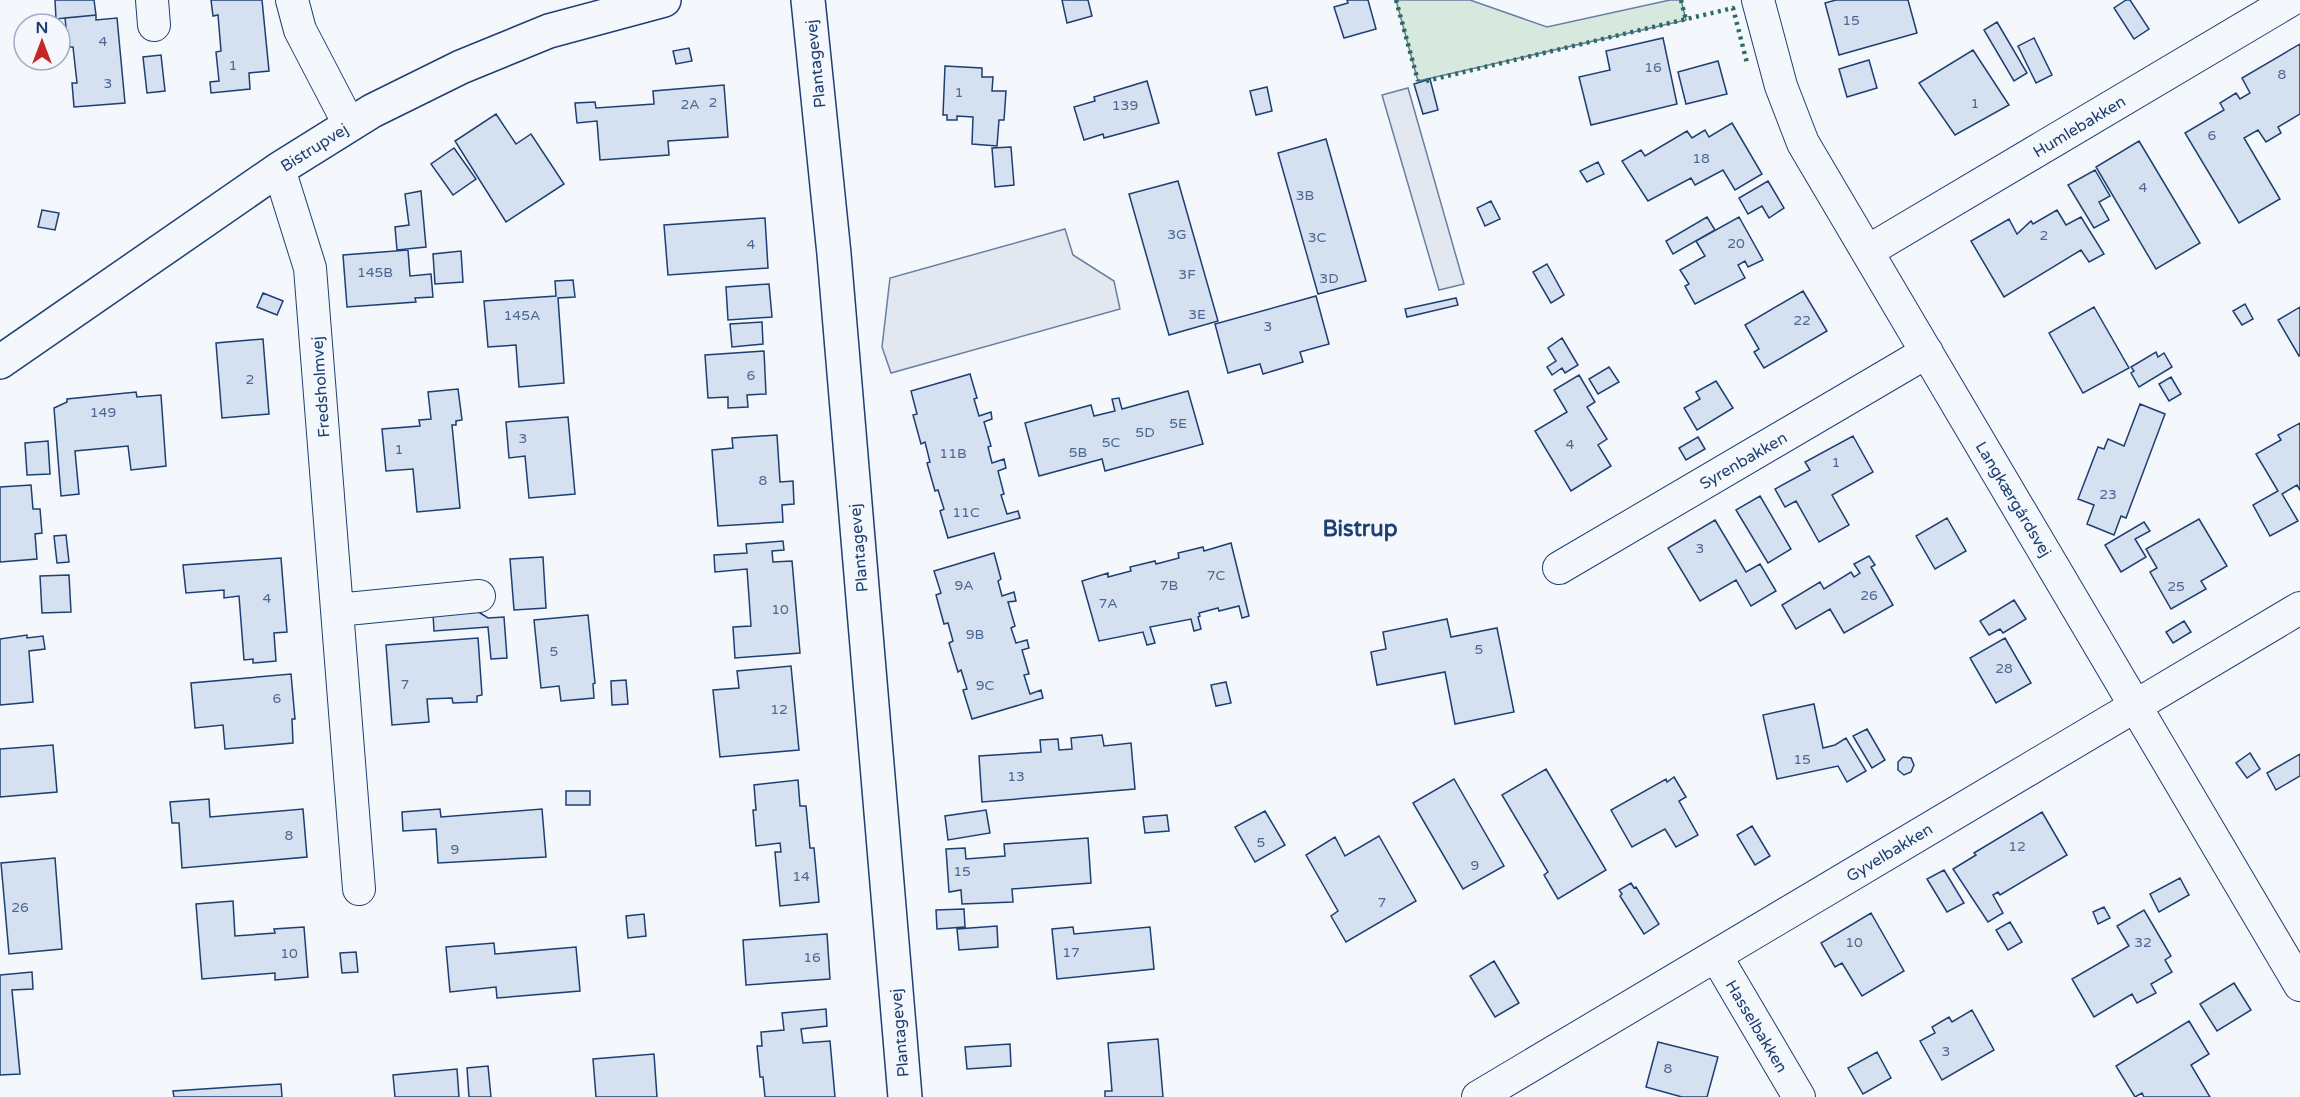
<svg xmlns="http://www.w3.org/2000/svg" width="2300" height="1097" viewBox="0 0 2300 1097" font-family="'Varela Round',sans-serif">
	<style>
		.green { fill: #d7e8df; stroke: #687fa3; stroke-width: 1.5 }
		.parking { fill: #e3e8f0; stroke: #687fa3; stroke-width: 1.5 }
		.building { fill: #d5e0f0; stroke: #1d3f73; stroke-width: 1.5 }
		.lines { fill: none; stroke-linecap: round; stroke-linejoin: round }
		.street-casing { stroke: #1d3f73; stroke-width: 34 }
		.secondary-casing { stroke: #1d3f73; stroke-width: 36 }
		.street { stroke: #f4f7fb; stroke-width: 32 }
		.secondary { stroke: #f4f7fb; stroke-width: 33 }
		.hedge { stroke: #2c6c60; stroke-width: 4.5; stroke-dasharray: 3 4.5; stroke-linecap: butt }
		.labels { text-anchor: middle; stroke-width: 4.5; stroke-linejoin: round; paint-order: stroke }
		.number-label { font-size: 14px; fill: #4b6792 }
		.street-label { font-size: 16px; fill: #1d3f73; stroke: #f4f7fb }
		.district-label { font-size: 22px; font-weight: bold; fill: #1d3f73; stroke: #f4f7fb }
	</style>
	<rect width="100%" height="100%" fill="#f4f7fb"/>
	<!-- green -->
	<path class="green" d="M1396 0H1470L1547 27 1670 0H1681L1686 20 1418 81Z"/>
	<!-- parking -->
	<path class="parking" d="M1408 88 1464 284 1439 290 1382 95Z
		M1065 229 1073 255 1114 281 1120 309 891 373 882 347 890 278Z"/>
	<!-- building -->
	<path class="building" d="M55 0H94L96 15 56 19Z
		M211 0H262L269 71 249 73 250 89 211 93 210 82 219 81 216 52 221 51 218 15 213 16Z
		M1062 0H1088L1092 16 1067 23Z
		M1347 0H1368L1376 29 1344 38 1334 7 1348 3Z
		M1836 0H1908L1917 33 1839 55 1825 3Z
		M2126 0H2130L2149 29 2134 39 2114 8Z
		M96 15V20L117 18 125 103 74 107 72 83H77L73 47H68L65 18Z
		M1997 22 2027 73 2014 81 1984 30Z
		M1663 38 1677 104 1591 125 1579 77 1610 70 1606 51Z
		M2034 38 2052 75 2036 83 2018 46Z
		M2300 44V114L2278 127 2281 133 2266 142 2258 130 2244 138 2280 199 2239 223 2185 133 2224 110 2220 103 2236 93 2240 99 2250 93 2242 78Z
		M689 48 692 61 676 64 673 51Z
		M1973 50 2009 105 1955 135 1919 83Z
		M161 55 165 91 147 93 143 57Z
		M1869 60 1877 88 1847 97 1839 69Z
		M1718 61 1727 94 1686 104 1678 72Z
		M945 66 982 68V77H993L992 91H1006L1004 120H999L997 146 972 144 973 117 957 116V120H947V115H943Z
		M1430 79 1438 110 1423 114 1414 84Z
		M1147 81 1159 123 1104 138 1103 134 1084 140 1074 107 1095 101 1094 97Z
		M724 85 728 137 668 141 669 155 600 160 597 121 577 123 575 103 595 102 596 108 654 104 653 91Z
		M1267 87 1272 111 1256 115 1250 91Z
		M496 114 516 144 531 134 564 184 506 222 455 141Z
		M1732 123 1762 174 1735 190 1723 170 1695 185 1691 178 1648 201 1622 161 1641 150 1645 156 1687 131 1692 138 1705 130 1709 137Z
		M1326 139 1366 281 1318 294 1278 153Z
		M2139 141 2200 243 2156 269 2096 167Z
		M1011 147 1014 185 995 187 992 148Z
		M454 148 476 179 453 195 431 164Z
		M1598 162 1604 174 1587 182 1580 171Z
		M2095 170 2110 196 2099 202 2109 220 2094 228 2068 185Z
		M1178 181 1218 321 1169 335 1129 194Z
		M1768 181 1784 208 1769 218 1762 206 1748 214 1739 198Z
		M421 191 426 247 397 250 395 227 409 225 405 194Z
		M1491 201 1500 219 1485 226 1477 208Z
		M42 210 59 213 55 230 38 227Z
		M2057 210 2066 225 2081 217 2104 254 2089 262 2081 250 2004 297 1971 241 2009 219 2017 234 2031 221 2033 224Z
		M1707 217 1715 230 1673 254 1666 241Z
		M1739 217 1763 260 1748 267 1745 261 1738 265 1745 278 1695 304 1685 286 1689 284 1680 270 1705 256 1696 241Z
		M765 218 768 268 668 275 664 225Z
		M408 250 410 276 431 274 433 297 415 298 416 302 347 307 343 255Z
		M461 251 463 282 435 284 433 254Z
		M1547 264 1564 295 1551 303 1533 272Z
		M573 280 575 297 558 298 564 383 519 387 516 345 488 347 484 301 556 296 555 281Z
		M769 284 772 317 728 320 726 287Z
		M1803 291 1827 331 1764 368 1754 352 1759 349 1745 325Z
		M263 293 283 301 277 315 257 307Z
		M1316 296 1329 344 1300 352 1303 362 1263 374 1260 364 1228 373 1215 324Z
		M1456 298 1458 305 1407 317 1405 309Z
		M2245 304 2253 319 2242 325 2233 311Z
		M2094 307 2129 368 2083 393 2049 333Z
		M2300 307V355L2299 356 2278 320Z
		M762 322 763 344 732 347 730 324Z
		M1562 338 1578 365 1565 373 1562 368 1552 375 1547 367 1556 361 1548 348Z
		M263 339 269 414 222 418 216 343Z
		M764 351 766 394 747 395 748 407 728 408V397L708 398 705 355Z
		M2156 352 2158 357 2164 353 2172 367 2139 387 2131 373 2134 371 2131 367Z
		M1609 367 1619 382 1598 394 1589 379Z
		M970 374 977 398 974 399 979 416 991 412 992 419 984 422 991 446 988 447 992 463 1004 459 1006 468 998 471 1004 494 1001 495 1007 514 1018 511 1020 518 948 538 940 511 944 509 938 490 935 491 927 463 930 462 925 442 921 444 913 415 917 414 911 391Z
		M1579 375 1595 402 1587 407 1607 439 1598 445 1611 466 1571 491 1535 431 1567 412 1554 390Z
		M2171 377 2181 394 2169 401 2159 384Z
		M1716 381 1733 408 1697 430 1684 408 1700 399 1696 392Z
		M458 389 462 420 456 421V425H452L460 508 417 512 413 469 386 471 382 429 420 426 419 420 431 419 428 392Z
		M1188 391 1203 444 1105 471 1102 459 1039 476 1025 423 1091 405 1094 416 1115 411 1112 399 1119 398 1122 409Z
		M136 392 137 397 161 395 166 466 131 470 128 446 75 451 79 494 61 496 54 408 67 402V399Z
		M2140 404 2165 414 2126 518 2121 516 2114 535 2087 524 2094 505 2078 499 2098 447 2104 449 2108 439 2124 446Z
		M568 417 575 494 529 498 525 456 509 458 506 422Z
		M2300 423V490L2297 485 2282 494 2298 521 2270 536 2253 505 2278 491 2256 454 2281 440 2278 435Z
		M777 435 780 482 793 481 794 504 782 505 783 522 718 526 712 450 733 448 732 438Z
		M1853 436 1873 472 1832 495 1849 525 1819 542 1796 501 1785 507 1775 489 1810 470 1805 462Z
		M1698 437 1705 449 1686 460 1679 448Z
		M48 441 50 474 27 475 25 443Z
		M31 485 33 509H40L42 533 35 534 37 559 0 562V487Z
		M1760 496 1791 549 1768 563 1736 510Z
		M1947 518 1966 551 1935 569 1916 536Z
		M2199 519 2227 566 2201 581 2206 589 2171 609 2150 572 2157 568 2146 549Z
		M1715 520 1746 572 1760 564 1776 591 1751 606 1736 580 1700 601 1668 548Z
		M2144 522 2150 531 2135 539 2146 557 2121 572 2105 545Z
		M66 535 69 562 57 563 54 536Z
		M783 541 784 550 772 551 773 562 792 561 800 653 735 658 733 627 751 626 747 569 715 572 714 555 747 553 746 544Z
		M1231 543 1249 616 1242 618 1239 606 1219 611 1218 608 1199 613 1200 616 1198 617 1201 629 1194 631 1191 619 1150 627 1155 643 1147 645 1143 632 1099 641 1082 581 1108 573V577L1131 571 1130 567 1155 561 1156 564 1179 558 1178 553 1203 547 1204 551Z
		M994 553 1001 579 998 581 1002 596 1014 592 1016 601 1008 602 1015 626 1011 628 1016 643 1027 640 1029 648 1022 650 1029 674 1024 675 1030 694 1041 690 1043 698 972 719 963 690 967 689 961 670 958 672 949 643 953 641 948 623 944 624 936 595 941 593 934 571Z
		M1869 556 1875 565 1871 567 1893 605 1844 633 1830 609 1796 629 1782 605 1820 582 1824 589 1851 572 1854 577 1860 573 1854 564Z
		M543 557 546 608 514 610 510 559Z
		M281 558 287 632 274 633 276 661 253 663V659L244 660 239 596 224 598V590L186 593 183 565Z
		M69 575 71 612 42 613 40 576Z
		M2014 600 2026 619 2003 633 2000 629 1989 635 1980 621Z
		M477 611 488 618 504 617 507 658 491 659 488 627 434 631 433 613Z
		M588 615 595 683 593 684 594 698 561 701 559 686 541 688 534 620Z
		M1447 619 1451 637 1497 628 1514 712 1455 724 1445 672 1377 685 1371 652 1386 649 1383 632Z
		M2184 621 2191 632 2173 643 2166 632Z
		M27 635V638L43 636 45 649 29 651 33 702 0 705V639Z
		M478 638 482 695 477 696V702L453 703 452 698 427 699 429 722 392 725 386 645Z
		M2005 638 2031 683 1996 703 1970 658Z
		M791 666 799 750 720 757 713 690 739 688 737 671Z
		M291 674 295 719H292L293 743 225 749 223 725 195 728 191 683Z
		M626 680 628 704 612 705 611 681Z
		M1226 682 1231 703 1216 706 1211 685Z
		M1814 704 1823 748 1835 745 1846 738 1866 771 1847 782 1838 766 1777 779 1763 715Z
		M1867 729 1885 760 1872 768 1853 736Z
		M1102 735 1104 746 1131 743 1135 789 982 802 979 756 1041 752 1040 740 1058 739 1059 750 1072 749 1071 738Z
		M53 745 57 792 0 797V749Z
		M2250 753 2260 769 2247 778 2236 763Z
		M2300 754V776L2276 790 2267 773Z
		M1903 757 1911 758 1914 765 1911 772 1904 775 1898 770V762Z
		M1546 769 1606 870 1558 899 1544 875 1548 872 1502 795Z
		M1674 777 1686 797 1679 801 1698 835 1676 847 1665 829 1632 847 1611 810 1666 779 1667 782Z
		M1454 779 1504 866 1463 889 1413 803Z
		M798 780 800 806H806L810 848H814L819 902 780 906 775 852H781L780 843 756 846 753 810H756L754 785Z
		M566 791H590V805H566Z
		M209 799 210 817 303 809 307 857 182 868 179 823H172L170 802Z
		M440 809 441 817 542 809 546 857 438 863 436 829 403 831 402 812Z
		M986 810 990 833 948 840 945 816Z
		M1265 811 1285 845 1255 862 1235 827Z
		M2042 812 2067 855 2000 895 1998 892 1993 895 2003 913 1988 922 1953 869 1976 855 1974 853Z
		M1167 815 1169 831 1145 833 1143 817Z
		M1752 826 1770 856 1755 865 1737 835Z
		M1379 836 1416 901 1346 942 1331 916 1338 911 1306 855 1335 837 1345 856Z
		M1088 838 1091 883 1012 889 1013 902 962 904 961 890 949 892 946 849 965 848 966 859 1005 856 1004 844Z
		M55 858 62 949 9 954 1 863Z
		M1944 870 1964 903 1947 912 1927 879Z
		M2180 878 2189 895 2159 912 2150 894Z
		M1631 883 1634 888 1636 887 1659 924 1644 934 1620 896 1622 894 1619 890Z
		M233 901 235 936 275 933 274 929 304 927 308 977 275 980V973L202 979 196 904Z
		M2104 907 2110 918 2098 924 2093 912Z
		M964 909 965 927 937 929 936 910Z
		M2144 910 2171 956 2165 960 2172 972 2151 984 2156 993 2137 1003 2132 994 2094 1017 2072 979 2129 946 2117 926Z
		M1871 913 1904 971 1862 996 1842 963 1835 967 1821 943Z
		M644 914 646 936 628 938 626 916Z
		M2010 922 2022 942 2008 950 1996 930Z
		M997 926 998 947 959 950 957 929Z
		M1073 927 1074 934 1150 927 1154 969 1057 979 1052 929Z
		M827 934 830 979 746 985 743 940Z
		M494 943 495 954 576 947 580 991 497 998 496 987 450 992 446 947Z
		M356 952 358 972 342 973 340 953Z
		M1494 961 1519 1003 1495 1017 1470 976Z
		M32 972 33 989 12 990 20 1074 0 1075V975Z
		M2234 983 2251 1010 2217 1031 2200 1004Z
		M826 1009 827 1026 801 1029 803 1043 830 1041 835 1097H765L763 1077H760L757 1046H762L761 1032 784 1030 782 1013Z
		M1972 1010 1994 1050 1942 1080 1920 1041 1935 1033 1932 1027 1949 1017 1952 1022Z
		M2189 1021 2209 1054 2191 1065 2210 1097H2144L2142 1093 2135 1097 2116 1066Z
		M1158 1039 1163 1097H1105V1091H1112L1108 1043Z
		M1658 1042 1718 1057 1707 1097H1682L1646 1087Z
		M1010 1044 1011 1066 967 1069 965 1047Z
		M1877 1052 1891 1078 1863 1094 1848 1068Z
		M654 1054 657 1097H596L593 1059Z
		M488 1066 491 1097H469L467 1068Z
		M457 1069 459 1097H395L393 1075Z
		M281 1084 282 1097H174L173 1091Z"/>
	<g class="lines">
		<defs>
			<path id="street" d="M152 0 154 25
				M292 0 300 30 349 124
				M1758 0 1781 86 1803 143 2300 985
				M279 169 310 268 359 889
				M1868 251 2291 0
				M1559 568 1927 352
				M337 610 479 596
				M1716 956 1799 1097
				M1478 1097 2300 608"/>
			<path id="secondary" d="M808 0 834 254 905 1097
				M0 362 279 169 372 111 461 67 549 31 664 0"/>
		</defs>
		<!-- street casing -->
		<use href="#street" class="street-casing"/>
		<!-- secondary casing -->
		<use href="#secondary" class="secondary-casing"/>
		<!-- street -->
		<use href="#street" class="street"/>
		<!-- secondary -->
		<use href="#secondary" class="secondary"/>
		<!-- hedge -->
		<path class="hedge" d="M1396 0 1418 81
			M1681 0 1686 20
			M1426 81 1733 8 1747 63"/>
	</g>
	<g class="labels">
		<!-- number labels -->
		<g class="number-label">
			<text x="1851" y="25">15</text>
			<text x="103" y="46">4</text>
			<text x="233" y="70">1</text>
			<text x="1653" y="72">16</text>
			<text x="2282" y="79">8</text>
			<text x="108" y="88">3</text>
			<text x="959" y="97">1</text>
			<text x="713" y="107">2</text>
			<text x="1975" y="108">1</text>
			<text x="690" y="109">2A</text>
			<text x="1125" y="110">139</text>
			<text x="2212" y="140">6</text>
			<text x="1701" y="163">18</text>
			<text x="2143" y="192">4</text>
			<text x="1305" y="200">3B</text>
			<text x="1177" y="239">3G</text>
			<text x="2044" y="240">2</text>
			<text x="1317" y="242">3C</text>
			<text x="1736" y="248">20</text>
			<text x="751" y="249">4</text>
			<text x="375" y="277">145B</text>
			<text x="1187" y="279">3F</text>
			<text x="1329" y="283">3D</text>
			<text x="1197" y="319">3E</text>
			<text x="522" y="320">145A</text>
			<text x="1802" y="325">22</text>
			<text x="1268" y="331">3</text>
			<text x="751" y="380">6</text>
			<text x="250" y="384">2</text>
			<text x="103" y="417">149</text>
			<text x="1178" y="428">5E</text>
			<text x="1145" y="437">5D</text>
			<text x="523" y="443">3</text>
			<text x="1111" y="447">5C</text>
			<text x="1570" y="449">4</text>
			<text x="399" y="454">1</text>
			<text x="1078" y="457">5B</text>
			<text x="953" y="458">11B</text>
			<text x="1836" y="467">1</text>
			<text x="763" y="485">8</text>
			<text x="2108" y="499">23</text>
			<text x="966" y="517">11C</text>
			<text x="1700" y="553">3</text>
			<text x="1216" y="580">7C</text>
			<text x="964" y="590">9A</text>
			<text x="1169" y="590">7B</text>
			<text x="2176" y="591">25</text>
			<text x="1869" y="600">26</text>
			<text x="267" y="603">4</text>
			<text x="1108" y="608">7A</text>
			<text x="780" y="614">10</text>
			<text x="975" y="639">9B</text>
			<text x="1479" y="654">5</text>
			<text x="554" y="656">5</text>
			<text x="2004" y="673">28</text>
			<text x="405" y="689">7</text>
			<text x="985" y="690">9C</text>
			<text x="277" y="703">6</text>
			<text x="779" y="714">12</text>
			<text x="1802" y="764">15</text>
			<text x="1016" y="781">13</text>
			<text x="289" y="840">8</text>
			<text x="1261" y="847">5</text>
			<text x="2017" y="851">12</text>
			<text x="455" y="854">9</text>
			<text x="1475" y="870">9</text>
			<text x="962" y="876">15</text>
			<text x="801" y="881">14</text>
			<text x="1382" y="907">7</text>
			<text x="20" y="912">26</text>
			<text x="1854" y="947">10</text>
			<text x="2143" y="947">32</text>
			<text x="1071" y="957">17</text>
			<text x="289" y="958">10</text>
			<text x="812" y="962">16</text>
			<text x="1946" y="1056">3</text>
			<text x="1668" y="1073">8</text>
		</g>
		<!-- street labels -->
		<g class="street-label">
			<text transform="translate(815 64) rotate(-96)" y="6">Plantagevej</text>
			<text transform="translate(2079 126) rotate(-31)" y="6">Humlebakken</text>
			<text transform="translate(314 147) rotate(-32)" y="6">Bistrupvej</text>
			<text transform="translate(320 387) rotate(-94)" y="6">Fredsholmvej</text>
			<text transform="translate(1743 460) rotate(-30)" y="6">Syrenbakken</text>
			<text transform="translate(2014 499) rotate(59)" y="6">Langkærgårdsvej</text>
			<text transform="translate(858 548) rotate(-95)" y="6">Plantagevej</text>
			<text transform="translate(1889 852) rotate(-31)" y="6">Gyvelbakken</text>
			<text transform="translate(1757 1026) rotate(59)" y="6">Hasselbakken</text>
			<text transform="translate(899 1033) rotate(-95)" y="6">Plantagevej</text>
		</g>
		<!-- district labels -->
		<g class="district-label">
			<text x="1360" y="536">Bistrup</text>
		</g>
	</g>
	<!-- north arrow -->
	<g transform="translate(42 42)"><circle r="28" fill="#f4f7fb" stroke="#9eadc5" stroke-width="1.5"/>
	<path d="M0-4.5L10 22L0 15L-10 22Z" fill="#c62828"/>
	<text y="-9" font-size="16" font-weight="bold" text-anchor="middle" fill="#1d3f73">N</text>
	</g>
</svg>
